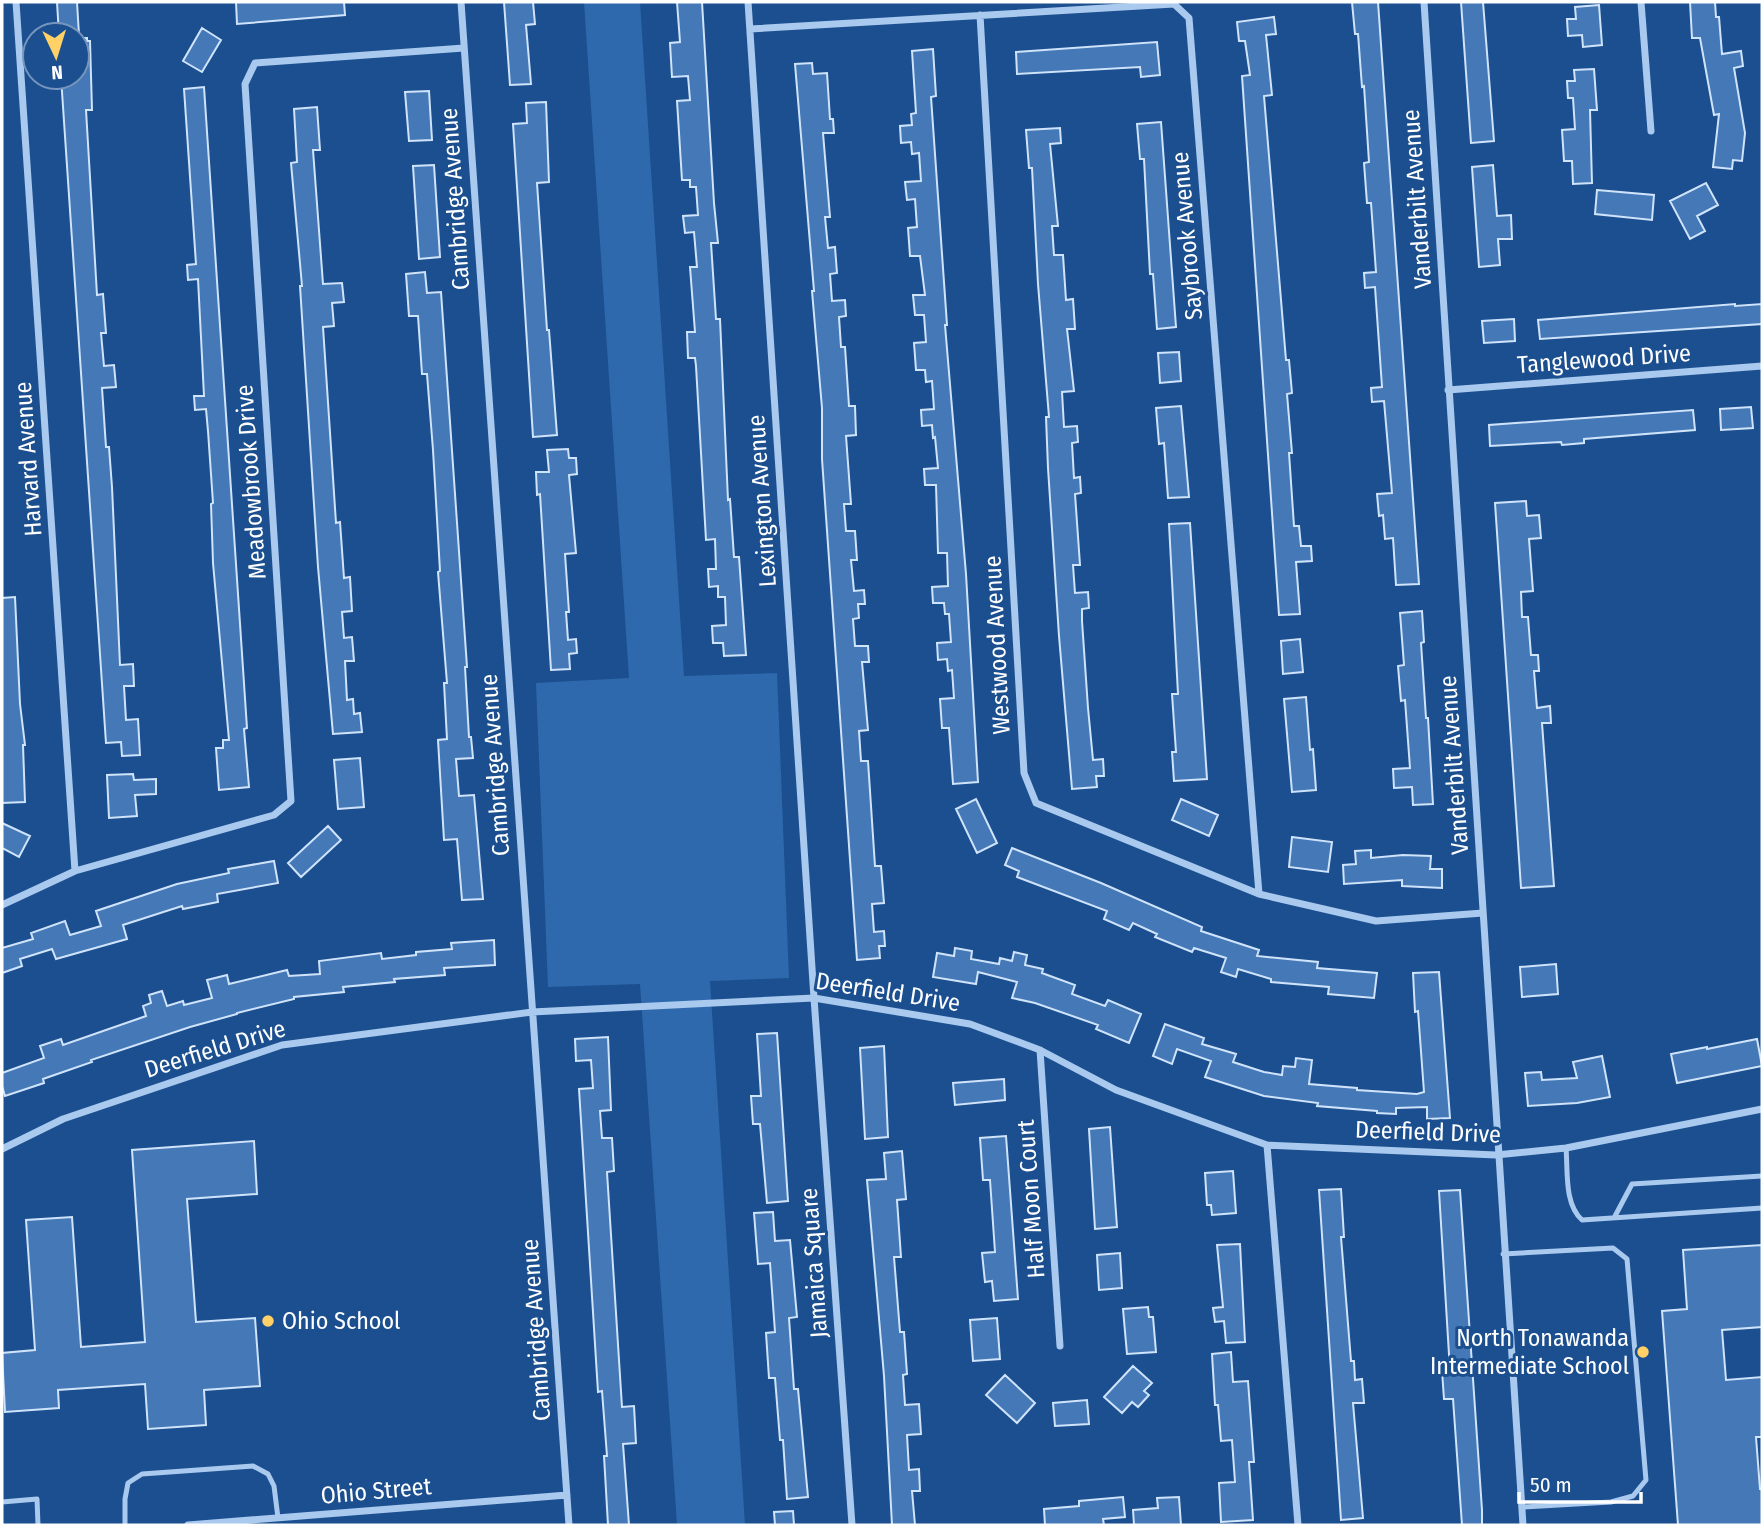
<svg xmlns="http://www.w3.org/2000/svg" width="1764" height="1527" viewBox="0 0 1764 1527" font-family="'Fira Sans Condensed',sans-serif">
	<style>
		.green { fill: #2e69ad }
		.building { fill: #4478b7; stroke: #cfe3fa; stroke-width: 2 }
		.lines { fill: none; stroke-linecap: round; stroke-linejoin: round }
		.lane { stroke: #a9c9ee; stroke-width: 5 }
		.street { stroke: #a9c9ee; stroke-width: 7 }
		.poi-dot { fill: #ffd166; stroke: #1b4f8f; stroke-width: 2.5 }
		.labels { text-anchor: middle; stroke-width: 6; stroke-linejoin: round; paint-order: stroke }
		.street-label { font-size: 24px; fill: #fff; stroke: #1b4f8f }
		.poi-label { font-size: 24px; fill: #fff; stroke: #1b4f8f; text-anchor: start }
	</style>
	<rect width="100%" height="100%" fill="#1b4f8f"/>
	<!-- green -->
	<path class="green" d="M584 2H640L684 676 777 673 789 978 710 981 745 1525H677L640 984 548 987 536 683 629 678Z"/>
	<!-- building -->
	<path class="building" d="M57 2H77L79 35H59Z
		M236 2H344L345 15 237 24Z
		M504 2H533L535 24 526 25 531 84 510 85Z
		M677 2H702L714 203 718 243H711L716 319H720L728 500 730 499 734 557H739L746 655 724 656 723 643H713L712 626 726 625 725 597H718V586L709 587 708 569H716L715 539 706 540 696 366 695 358H688L687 332H695L690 267H697L694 232 685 233 683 216 698 215 696 187H690V180H682L677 101 690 100 688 76 672 77 670 43 680 42Z
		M1352 2H1378L1419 584 1396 585 1393 538 1385 539 1383 515 1379 516 1377 494 1392 493 1384 401 1372 402 1371 388 1382 387 1375 287 1365 288 1364 273 1376 272 1371 203H1367L1364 163 1369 162 1364 86 1362 87 1358 34H1355Z
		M1461 2H1483L1494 141 1471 143Z
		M1690 2H1715L1716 17H1719L1722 54 1741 51 1743 66 1734 68 1745 133 1742 161 1733 160 1732 169 1713 167 1719 114 1714 115 1700 38H1692Z
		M1599 5 1602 45 1583 47 1582 35 1568 36 1567 19H1576L1575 7Z
		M1274 17 1276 34 1266 35 1272 95 1264 96 1286 360H1289L1292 393 1287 394 1292 453H1289L1294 526H1299L1301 546H1311L1312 561 1296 562 1300 614 1279 615 1242 76 1250 75 1245 41H1239L1237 22Z
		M202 28 221 40 202 72 183 61Z
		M77 38H87V41H90L92 110H86L97 295 103 294 106 333H101L104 366 114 365 116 387 102 388 106 447H109L112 487 120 665 133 664 134 686H124L126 720 138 719 140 755 122 756 121 742 106 743 61 77H77Z
		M1157 42 1160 75 1141 77 1140 67 1017 74 1016 52Z
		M933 49 936 96 931 97 947 325H945L966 574 978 782 953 784 949 728H942L940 699 954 698 952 670 948 671 947 659 938 660 937 643 951 642 949 614H945L944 603H933L932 587 948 586 947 553H938L936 485H925L924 469 938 468 935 437 933 438 932 425 922 426 921 410 934 409 932 381 926 382 925 370H916L914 343 926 342 924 315H915L913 295H925L920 256H910L908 228 917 227 915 199 907 200 905 182 921 181 919 153 912 154 911 142 901 143 900 126 912 125 911 114 916 113 912 51Z
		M812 63 813 74 827 73 830 119H833L834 133H823L830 217H825L828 248 835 247 837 273 830 274 832 301 845 300 846 316 839 317 841 347H845L849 406H855L856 435 846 436 851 504H844L846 531H855L857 560H851L854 591 864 590 865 604H858L859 618 853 619 855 646H868L869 662H862L868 730 859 731 861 761H868L875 866H881L884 903 872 904 874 932 884 931 885 946H879L880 958 857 960 822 459V408L812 291H814L795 64Z
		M1594 69 1597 110H1590L1592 183 1573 184 1572 161H1564L1562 130 1575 129 1573 98H1568L1567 81H1575L1574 70Z
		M204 87 247 728 244 729 249 787 219 790 216 748H223V740H229L213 563 211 504 213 503 208 431 206 409 195 410 194 396H204L198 279 188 280 187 265 196 264 184 89Z
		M429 91 432 140 409 141 405 92Z
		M546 102 549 182 537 183 547 330H549L557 435 533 437 513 124 527 123 526 103Z
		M317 107 320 150H313L323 284 342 283 344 302 332 303 334 326 323 327 336 523 340 522 344 578 350 577 352 611 342 612 344 638 352 637 354 661H345L347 700 353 699 354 714 360 713 362 732 333 734 318 567 300 286H302L291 163 297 162 294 109Z
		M1161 122 1176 327 1157 329 1153 274H1150L1144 159H1140L1137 124Z
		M1060 128 1061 143 1050 144 1058 226H1052L1054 255H1063L1066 300 1073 299 1075 329H1067L1074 391 1062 392 1064 427 1077 426 1078 442 1072 443 1074 478 1080 477 1081 493 1075 494 1080 565H1073L1075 593 1088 592 1089 608 1082 609V621L1088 708 1093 760 1103 759 1104 776H1096L1097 787 1072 789 1059 636 1048 468 1046 417H1049L1038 284 1032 168H1029L1026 130Z
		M434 165 440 257 419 259 413 166Z
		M1493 165 1497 216 1511 215 1512 239H1498L1500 265 1479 267 1472 167Z
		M1706 183 1718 205 1697 216 1705 231 1690 239 1670 201Z
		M1597 190 1654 195 1652 220 1595 214Z
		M425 272 427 293 441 292 467 667H465L469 737H471L473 758 456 759 459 796 474 795 483 899 462 900 457 839 444 840 438 740 447 739 444 683H447L438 572 440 571 433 450 427 374H422L418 316H409L406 274Z
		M1735 304V306L1762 304V324L1540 339 1538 320Z
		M1514 319 1515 341 1484 343 1482 321Z
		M1179 352 1181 381 1160 383 1158 353Z
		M1181 406 1189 497 1168 498 1164 443 1159 444 1156 408Z
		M1751 407 1753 428 1721 430 1720 409Z
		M1693 410 1695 430 1584 439V443L1562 445 1561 442 1490 446 1489 425Z
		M568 449 569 458H576L577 474 569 475 576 553 565 554 569 612H566L568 640 576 639 577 653 569 654 570 669 551 670 540 494 537 495 536 472H549L547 450Z
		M1526 501 1527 516 1539 515 1541 538 1529 539 1533 591 1521 592 1522 617H1528L1531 655H1538L1539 671H1534L1537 708 1550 706 1551 723H1542L1554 886 1521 888 1495 503Z
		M1190 523 1207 779 1174 781 1172 752H1176L1172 694H1178L1169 524Z
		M15 597 20 704 25 745H23L25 802 2 803V598Z
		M1422 611 1424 642 1421 643 1426 718H1428L1433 804 1413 805 1412 787 1394 788 1393 769 1410 768 1405 700 1401 701 1398 666 1404 665 1400 613Z
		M1300 639 1303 672 1283 674 1281 641Z
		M1306 697 1310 750 1313 749 1316 790 1292 792 1284 699Z
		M360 758 364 807 338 809 334 760Z
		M133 774 134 780 156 779V794L135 795 137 816 109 818 107 775Z
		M976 799 997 843 977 853 956 809Z
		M1181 799 1218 815 1209 836 1172 820Z
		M2 823 30 836 19 857 2 848Z
		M328 826 341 840 301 877 288 863Z
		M1292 837 1332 842 1328 872 1289 867Z
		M1012 848 1101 883 1202 927 1201 931 1259 950 1257 956 1318 962 1317 968 1377 973 1374 998 1328 994 1329 987 1271 982V979L1238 969 1236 977 1221 972 1226 958 1194 948 1192 952 1155 937 1157 934 1133 923 1129 930 1104 919 1107 911 1017 877 1019 871 1005 865Z
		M1371 850V858L1403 855 1431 856 1430 869H1442V888L1402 886V880L1344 884 1343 865 1356 864 1355 851Z
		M274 861 278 883 217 894 218 902 183 909 182 906 123 925 127 939 56 959 52 949 20 959 22 966 2 973V948L33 939 31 933 65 921 70 935 101 926 96 911 177 884 229 873 228 869Z
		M494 940 495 965 444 968 445 975 394 979 395 982 343 987 344 992 294 997V999L237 1013V1014L190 1027 91 1060 92 1062 43 1079 44 1083 5 1096 2 1086V1073L44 1058 40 1046 61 1039 63 1045 146 1016 143 1006 151 1003 149 995 162 991 167 1006 183 1001 184 1005 212 998 207 980 227 975 229 984 287 970 289 976 320 974 319 961 381 953 382 959 416 955V952L452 949 451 943Z
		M955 948 972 951 971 959 999 964 1000 958 1012 961 1014 952 1027 955 1025 965 1043 969 1042 973 1075 985 1072 994 1105 1006 1108 1000 1141 1014 1129 1043 1096 1029 1098 1025 1035 1003 1012 998 1017 982 978 972 976 984 933 977 937 953 954 956Z
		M1556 964 1558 994 1522 997 1520 967Z
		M1439 972 1450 1118 1427 1119V1107L1396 1108V1114L1377 1113V1111L1317 1106 1318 1103 1264 1096 1205 1077 1211 1061 1177 1049 1172 1064 1153 1056 1165 1024 1204 1038 1202 1044 1236 1054 1233 1062 1264 1072 1282 1075 1283 1066 1295 1067 1296 1058 1312 1060 1309 1084 1357 1088V1090L1417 1094 1424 1092 1418 1011 1415 1012 1413 973Z
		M777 1033 788 1201 767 1203 760 1124H753L751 1096H761L757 1034Z
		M608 1037 611 1110 600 1111 602 1138H612L614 1171 607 1172 622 1407 634 1406 636 1443 623 1444 629 1525H608L604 1456H607L602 1391 598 1392 579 1089 593 1088 591 1060 576 1061 575 1039Z
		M1757 1039 1762 1066 1677 1083 1671 1054 1707 1047V1049Z
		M884 1046 888 1137 865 1139 860 1048Z
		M1602 1056 1610 1097 1577 1103 1528 1106 1525 1073 1541 1072 1542 1080 1577 1078 1573 1062Z
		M1004 1079 1005 1100 955 1105 953 1083Z
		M1110 1127 1117 1227 1095 1229 1089 1129Z
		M1006 1136 1018 1299 994 1301 992 1281 985 1282 982 1253 995 1252 990 1180H983L980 1138Z
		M254 1141 257 1194 187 1199 196 1322 255 1318 260 1386 204 1390 206 1425 148 1429 145 1384 58 1390 59 1408 5 1412 2 1353 35 1350 26 1220 72 1217 81 1347 145 1342 132 1150Z
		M902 1151 906 1199 897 1200 901 1257H894L900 1332H904L907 1374 903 1375 905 1405 919 1404 921 1434 907 1435 909 1470 919 1469 920 1491H912L915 1525H892L884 1376 867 1180 886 1179 884 1153Z
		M1233 1171 1236 1213 1212 1215 1211 1205H1207L1205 1173Z
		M1341 1189 1344 1237H1341L1351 1361H1354L1355 1380 1362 1379 1364 1403H1353L1363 1518 1341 1520 1319 1190Z
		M1460 1190 1482 1510V1525H1462L1453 1399H1444L1442 1371H1450L1439 1191Z
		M773 1212 775 1241 790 1240 797 1317 789 1318 794 1389H798L808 1497 787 1499 783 1440H780L775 1378H769L766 1333 775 1332 770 1263 758 1264 754 1213Z
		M1240 1244 1245 1342 1226 1343 1224 1321 1215 1322 1213 1308 1223 1307 1217 1245Z
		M1762 1245V1327L1722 1330 1726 1380 1762 1377V1437H1756L1760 1489H1762V1525H1678L1662 1311 1687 1309 1683 1250Z
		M1120 1253 1122 1288 1099 1290 1097 1255Z
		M1148 1307 1149 1317H1153L1156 1352 1127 1354 1123 1309Z
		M997 1318 1000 1359 973 1361 970 1320Z
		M1231 1352 1233 1382 1248 1381 1254 1462H1249L1253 1520 1221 1522 1219 1483 1235 1482 1232 1440 1221 1441 1218 1405H1215L1212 1354Z
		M1133 1366 1152 1383 1144 1391 1149 1395 1138 1407 1132 1402 1122 1413 1104 1397Z
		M1005 1375 1035 1403 1017 1423 986 1395Z
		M1087 1400 1089 1424 1055 1426 1053 1403Z
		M1123 1497 1125 1517 1103 1519 1104 1525H1045L1044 1509 1079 1506V1501Z
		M1179 1497 1181 1525H1134L1133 1510 1158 1508 1157 1498Z
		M793 1511 794 1525H775L774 1512Z"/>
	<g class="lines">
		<!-- lane -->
		<path class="lane" d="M1566 1148C1568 1171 1564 1204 1582 1220L1762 1208
			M1614 1218 1632 1184 1762 1176
			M1503 1254 1613 1248 1627 1259 1646 1480 1633 1496 1611 1502 1522 1507
			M2 1502 37 1499 38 1525
			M125 1525V1499L128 1483 142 1474 253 1466 268 1474 274 1486 278 1518"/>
		<!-- street -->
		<path class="street" d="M16 2 75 871
			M461 2 569 1525
			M748 2 814 998 852 1525
			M1424 2C1456 510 1487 1018 1523 1525
			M1641 2 1651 131
			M980 15 1024 773 1036 803 1259 894 1376 921 1483 913
			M750 29 1174 4 1189 18 1259 894
			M1448 390 1762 366
			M2 905 75 871 274 815 291 801 245 84 255 63 464 48
			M1040 1050 1060 1346
			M1267 1145 1298 1525
			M2 1149 63 1119 282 1045 532 1012 814 998 970 1024 1040 1050 1116 1090 1267 1145 1496 1155 1566 1148 1762 1109
			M188 1525 567 1495"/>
	</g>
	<!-- markers -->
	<g class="poi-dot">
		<circle cx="268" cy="1321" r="7"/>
		<circle cx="1643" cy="1352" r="7"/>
	</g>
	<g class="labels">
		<!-- street labels -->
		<g class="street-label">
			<text transform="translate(455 199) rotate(-94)" y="8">Cambridge Avenue</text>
			<text transform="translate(1417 199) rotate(-94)" y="8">Vanderbilt Avenue</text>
			<text transform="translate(1187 236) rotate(-95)" y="8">Saybrook Avenue</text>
			<text transform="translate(1604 359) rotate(-4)" y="8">Tanglewood Drive</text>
			<text transform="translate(28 459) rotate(-94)" y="8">Harvard Avenue</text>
			<text transform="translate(251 482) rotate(-94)" y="8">Meadowbrook Drive</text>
			<text transform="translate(762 501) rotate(-94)" y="8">Lexington Avenue</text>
			<text transform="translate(997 645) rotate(-93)" y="8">Westwood Avenue</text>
			<text transform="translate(495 765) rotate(-94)" y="8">Cambridge Avenue</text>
			<text transform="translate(1454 765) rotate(-94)" y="8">Vanderbilt Avenue</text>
			<text transform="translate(888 992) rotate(9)" y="8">Deerfield Drive</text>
			<text transform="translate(215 1049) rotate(-17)" y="8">Deerfield Drive</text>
			<text transform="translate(1428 1132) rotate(2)" y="8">Deerfield Drive</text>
			<text transform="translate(1031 1199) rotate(-94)" y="8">Half Moon Court</text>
			<text transform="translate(814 1263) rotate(-94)" y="8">Jamaica Square</text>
			<text transform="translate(536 1330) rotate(-94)" y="8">Cambridge Avenue</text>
			<text transform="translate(376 1491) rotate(-5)" y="8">Ohio Street</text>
		</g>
		<!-- poi labels -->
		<g class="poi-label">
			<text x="282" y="1329">Ohio School</text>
			<text x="1629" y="1346" text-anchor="end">North Tonawanda<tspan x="1629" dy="28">Intermediate School</tspan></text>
		</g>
	</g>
	<!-- border -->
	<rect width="1764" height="1527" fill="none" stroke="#ffffff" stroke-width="7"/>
	<!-- north arrow -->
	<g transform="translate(56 56) rotate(176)"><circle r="33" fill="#1b4f8f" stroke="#7695bc" stroke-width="2"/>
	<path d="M0-5L12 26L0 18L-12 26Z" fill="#ffd166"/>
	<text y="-10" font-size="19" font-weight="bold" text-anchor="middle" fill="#ffffff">N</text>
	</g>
	<!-- scale -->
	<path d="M1519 1492v10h122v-10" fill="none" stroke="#ffffff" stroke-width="3.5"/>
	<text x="1530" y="1492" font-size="21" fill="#ffffff" stroke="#1b4f8f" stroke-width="5" paint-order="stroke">50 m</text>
</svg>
